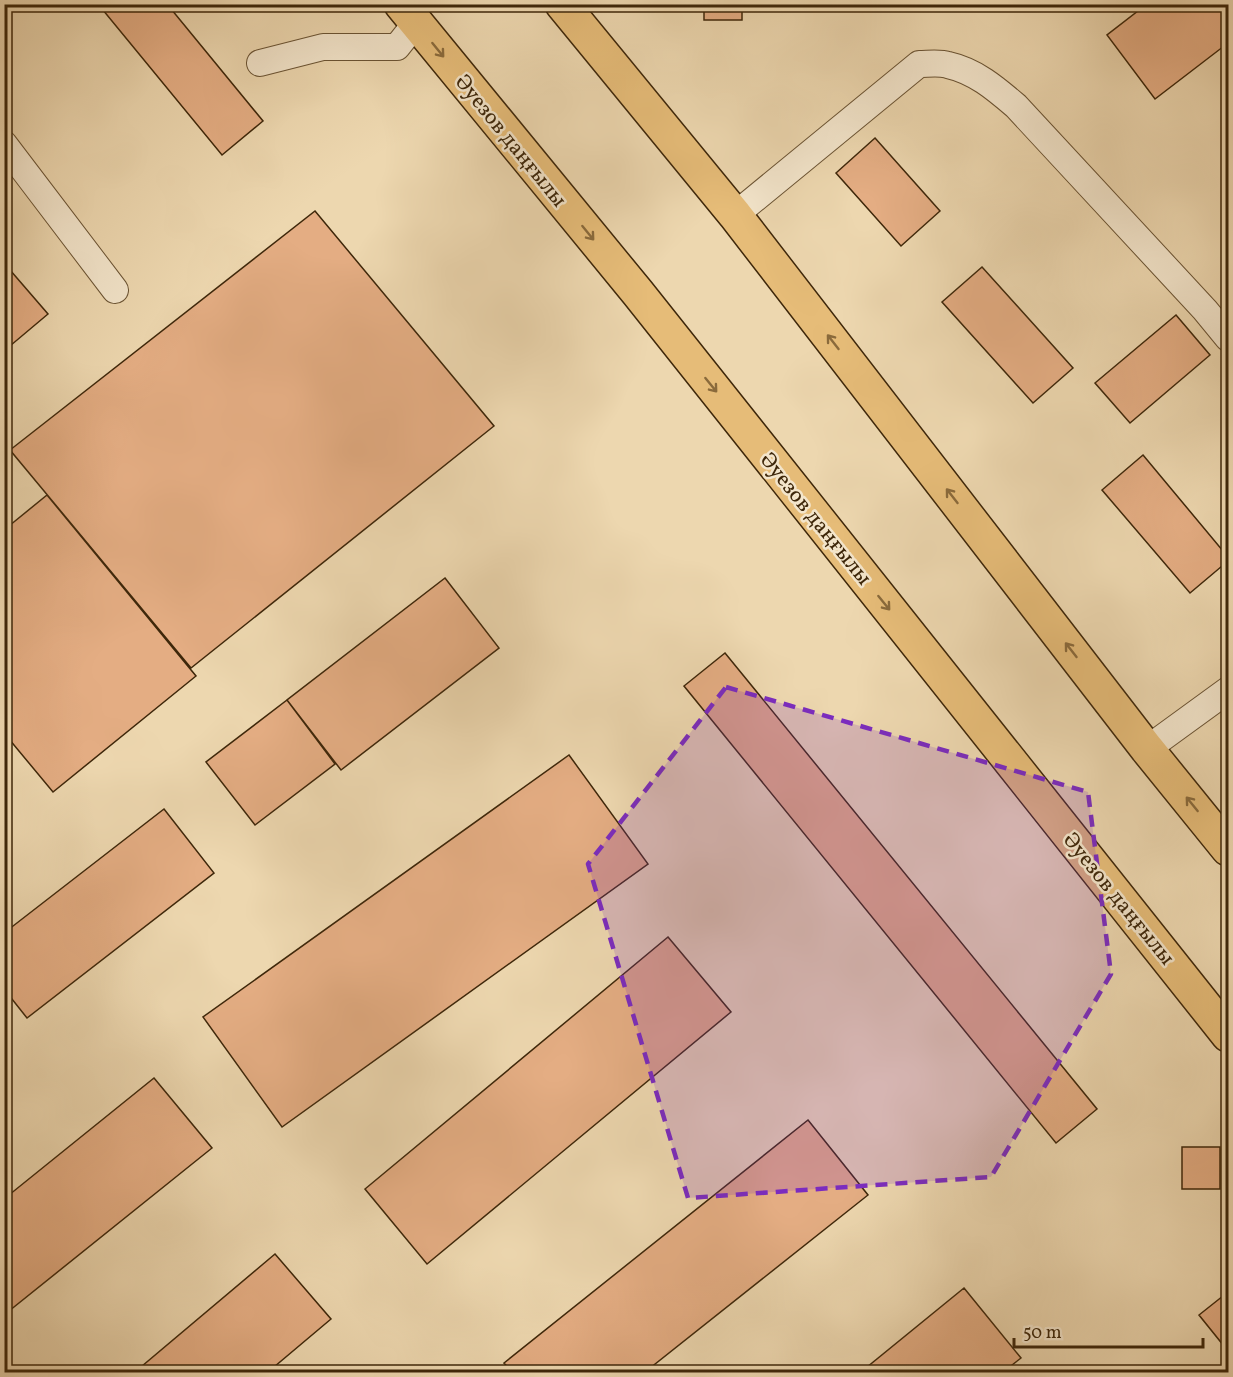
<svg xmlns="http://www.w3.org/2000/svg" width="1233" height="1377" viewBox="0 0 1233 1377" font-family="Vollkorn,serif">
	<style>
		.building { fill: #e4ad83; stroke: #3e270a; stroke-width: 1.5 }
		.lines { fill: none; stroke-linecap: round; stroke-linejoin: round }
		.minor-casing { stroke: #6a5333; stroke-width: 28 }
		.major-casing { stroke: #3e270a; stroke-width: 36 }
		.minor { stroke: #f3e5cb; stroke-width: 26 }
		.major { stroke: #e6bc78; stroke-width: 33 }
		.oneway { stroke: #8a6a3b }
		.marked { fill: #7b2cbf; fill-opacity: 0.2; stroke: #7b2cbf; stroke-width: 4.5; stroke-dasharray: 12 8; stroke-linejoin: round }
		.labels { text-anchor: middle; stroke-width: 5; stroke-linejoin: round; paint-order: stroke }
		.street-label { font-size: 22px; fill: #3e270a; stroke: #f3e5cb }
	</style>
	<rect width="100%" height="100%" fill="#edd7af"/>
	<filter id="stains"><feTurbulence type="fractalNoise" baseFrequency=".00333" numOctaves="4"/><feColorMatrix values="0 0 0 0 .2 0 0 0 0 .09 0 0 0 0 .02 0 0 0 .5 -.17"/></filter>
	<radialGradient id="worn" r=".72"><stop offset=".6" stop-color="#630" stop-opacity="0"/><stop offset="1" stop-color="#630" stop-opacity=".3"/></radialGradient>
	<!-- building -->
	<path class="building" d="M98 4H167L263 121 222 155Z
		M704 4H742V20H704Z
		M1147 4H1228V43L1155 99 1107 35Z
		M875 138 940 211 901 246 836 173Z
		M315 211 494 426 191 668 10 450Z
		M4 263 48 314 4 351Z
		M982 267 1073 368 1033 403 942 302Z
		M1176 315 1210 355 1130 423 1095 383Z
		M1143 455 1228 557V561L1190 593 1102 490Z
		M47 495 196 676 53 792 4 733V530Z
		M445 578 499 648 341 770 287 700Z
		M725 653 1097 1109 1056 1143 684 686Z
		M287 700 335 764 255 825 206 762Z
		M569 755 648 864 282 1127 203 1017Z
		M164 809 214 873 27 1018 4 989V933Z
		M668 937 731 1012 427 1264 365 1189Z
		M154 1078 212 1148 4 1315V1199Z
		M808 1120 868 1195 645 1372H512L504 1363Z
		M1182 1147H1220V1189H1182Z
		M275 1254 331 1319 268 1372H135Z
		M964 1288 1021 1358 1003 1372H861Z
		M1228 1292V1351L1199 1315Z"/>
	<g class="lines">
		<defs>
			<path id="minor" d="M260 63 323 47H397L416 23
				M4 144 115 290
				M735 215 919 64C928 64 939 62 948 65 975 71 995 88 1016 106L1205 310 1228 338
				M1147 749 1228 690"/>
			<path id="major" d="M401 4 638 293 1228 1035
				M562 4 735 215 1147 749 1228 849"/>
		</defs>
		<!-- minor casing -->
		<use href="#minor" class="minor-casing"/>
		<!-- major casing -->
		<use href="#major" class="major-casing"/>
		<!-- minor -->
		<use href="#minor" class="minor"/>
		<!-- major -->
		<use href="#major" class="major"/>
	</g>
	<!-- one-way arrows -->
	<defs><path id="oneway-shaft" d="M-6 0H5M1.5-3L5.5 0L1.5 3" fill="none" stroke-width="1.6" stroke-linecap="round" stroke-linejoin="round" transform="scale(1.5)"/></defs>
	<g class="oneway">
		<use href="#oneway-shaft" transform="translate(438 50) rotate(51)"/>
		<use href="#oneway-shaft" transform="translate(588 233) rotate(51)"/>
		<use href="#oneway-shaft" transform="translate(833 342) rotate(-128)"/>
		<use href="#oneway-shaft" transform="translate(711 385) rotate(51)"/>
		<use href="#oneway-shaft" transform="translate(952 496) rotate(-128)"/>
		<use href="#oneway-shaft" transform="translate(884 603) rotate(51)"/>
		<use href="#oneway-shaft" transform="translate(1071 650) rotate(-128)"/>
		<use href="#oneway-shaft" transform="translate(1192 804) rotate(-129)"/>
	</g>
	<!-- marked area -->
	<path class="marked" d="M726 687 1088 792 1111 974 991 1177 688 1198 588 864Z"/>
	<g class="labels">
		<!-- street labels -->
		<g class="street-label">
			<text transform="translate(512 140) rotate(51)" y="8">Әуезов даңғылы</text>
			<text transform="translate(817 518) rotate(51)" y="8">Әуезов даңғылы</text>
			<text transform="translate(1120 898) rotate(51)" y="8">Әуезов даңғылы</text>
		</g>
	</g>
	<!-- margin -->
	<rect width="1233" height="1377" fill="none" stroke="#edd7af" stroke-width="24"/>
	<rect x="6" y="6" width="1221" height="1365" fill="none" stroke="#3e270a" stroke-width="3"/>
	<rect x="12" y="12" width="1209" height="1353" fill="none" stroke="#3e270a" stroke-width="1.5"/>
	<!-- scale -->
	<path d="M1014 1338v9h189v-9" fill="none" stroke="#3e270a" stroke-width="3"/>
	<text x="1023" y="1338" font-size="18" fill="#3e270a" stroke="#f3e5cb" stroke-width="4.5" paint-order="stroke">50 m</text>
	<rect width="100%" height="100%" filter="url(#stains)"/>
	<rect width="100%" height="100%" fill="url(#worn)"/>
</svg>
